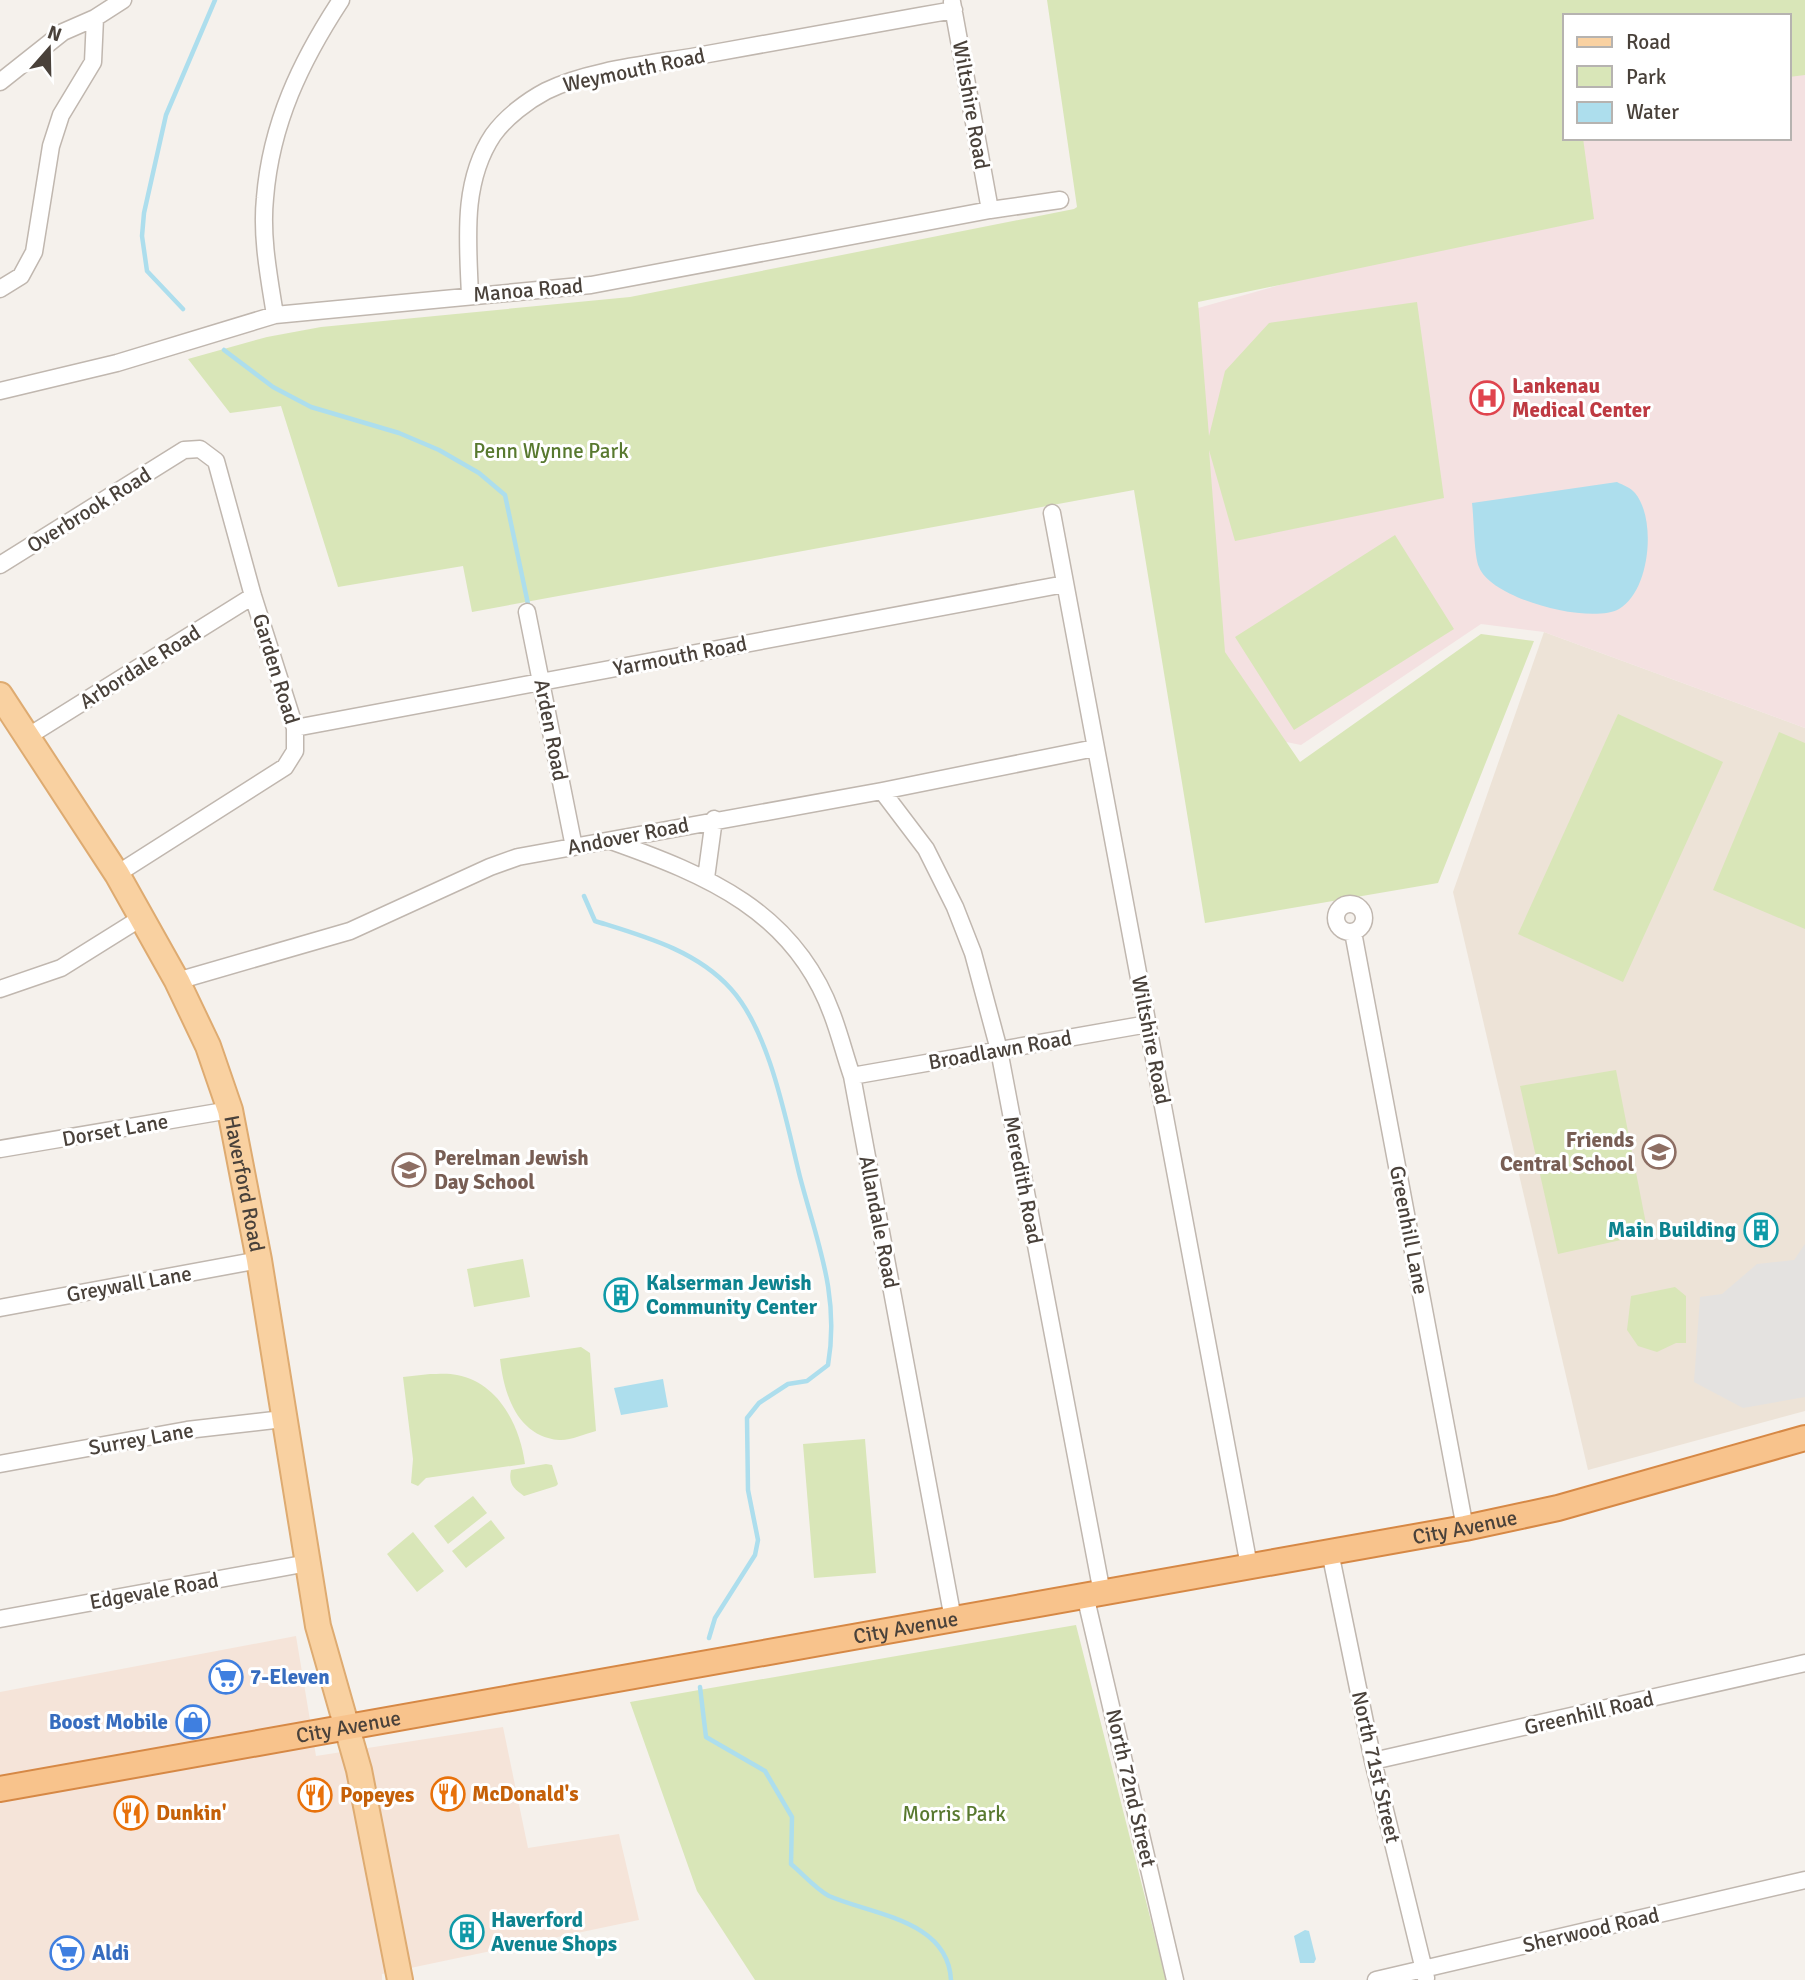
<svg xmlns="http://www.w3.org/2000/svg" width="1805" height="1980" viewBox="0 0 1805 1980" font-family="Signika,sans-serif">
	<style>
		.commercial { fill: #f5e4d9 }
		.education { fill: #ede3d7 }
		.medical { fill: #f4e1e1 }
		.green { fill: #d9e6b8 }
		.parking { fill: #e4e2e0 }
		.water { fill: #addeed }
		.lines { fill: none; stroke-linecap: round; stroke-linejoin: round }
		.stream { stroke: #addeed; stroke-width: 4.5 }
		.minor-casing { stroke: #c0b7af; stroke-width: 19 }
		.primary-casing { stroke: #deab71; stroke-width: 28 }
		.trunk-casing { stroke: #d68845; stroke-width: 28 }
		.minor { stroke: #fff; stroke-width: 16 }
		.primary { stroke: #f9d1a1; stroke-width: 24 }
		.trunk { stroke: #f8c38c; stroke-width: 24 }
		.labels { text-anchor: middle; stroke-width: 6; stroke-linejoin: round; paint-order: stroke }
		.street-label { font-size: 21px; fill: #49413a; stroke: #fff }
		.health-label { font-size: 21px; font-weight: bold; fill: #be3a42; stroke: #fff; text-anchor: start }
		.park-label { font-size: 21px; fill: #58792f; stroke: #fff }
		.education-label { font-size: 21px; font-weight: bold; fill: #785e54; stroke: #fff; text-anchor: end }
		.culture-label { font-size: 21px; font-weight: bold; fill: #0d838f; stroke: #fff; text-anchor: start }
		.shop-label { font-size: 21px; font-weight: bold; fill: #366cbe; stroke: #fff; text-anchor: start }
		.food-label { font-size: 21px; font-weight: bold; fill: #c56008; stroke: #fff; text-anchor: start }
	</style>
	<rect width="100%" height="100%" fill="#f5f1ec"/>
	<!-- commercial -->
	<path class="commercial" d="M296 1636 316 1756 503 1727 528 1848 619 1834 639 1920 382 1974V1980H0V1692Z"/>
	<!-- education -->
	<path class="education" d="M1544 632 1805 728V1411L1588 1470 1453 892Z"/>
	<!-- medical -->
	<path class="medical" d="M1805 44V728L1544 632 1481 624 1301 745 1211 727 1159 319 1576 202 1571 138H1789V47Z"/>
	<!-- green -->
	<path class="green" d="M1047 0H1805V75L1789 77V16H1565V138H1583L1594 219 1198 302 1209 436 1225 371 1269 323 1417 302 1444 498 1235 541 1209 450 1225 652 1300 762 1481 634 1534 641 1438 883 1205 923 1134 490 472 612 463 566 338 587 281 406 230 413 188 359 267 337 321 327 630 297 1074 209 1077 207Z
		M1395 535 1454 629 1294 730 1235 637Z
		M1618 714 1723 762 1623 982 1518 934Z
		M1779 732 1805 743V929L1713 890Z
		M1616 1070 1648 1234 1558 1254 1520 1086Z
		M523 1259 530 1297 474 1307 467 1269Z
		M1675 1287 1686 1296V1343H1676L1657 1352 1638 1346 1627 1330 1631 1296Z
		M581 1347 590 1353 596 1431C585 1434 569 1441 559 1440 517 1436 504 1394 500 1359Z
		M430 1374C438 1374 449 1373 457 1375 499 1383 520 1426 525 1464L426 1478 418 1486 411 1483 413 1459 403 1377Z
		M865 1439 876 1573 814 1578 803 1444Z
		M546 1464 552 1465 558 1484 556 1486 524 1496C514 1489 508 1484 511 1470Z
		M473 1496 487 1513 448 1544 434 1526Z
		M491 1520 505 1538 466 1568 452 1551Z
		M413 1532 444 1571 417 1592 387 1554Z
		M1076 1625 1166 1980H755L697 1891 630 1702Z"/>
	<!-- parking -->
	<path class="parking" d="M1805 1244V1397L1743 1408 1694 1382 1700 1297 1722 1294 1757 1264 1794 1260Z"/>
	<!-- water -->
	<path class="water" d="M1617 482C1623 485 1631 488 1635 493 1657 519 1650 592 1619 609 1590 625 1491 599 1479 567 1474 555 1474 519 1472 503Z
		M663 1379 668 1407 621 1415 614 1388Z
		M1305 1930 1309 1931 1316 1959 1314 1963H1300L1294 1936Z"/>
	<g class="lines">
		<!-- stream -->
		<path class="stream" d="M183 309 147 271 142 236 144 213 166 115 215 0
			M224 350 273 387 311 407 399 433 439 450 479 473 505 495 528 604
			M584 896 595 921C643 936 696 950 731 989 770 1032 786 1121 800 1177 817 1242 840 1295 828 1365L807 1381 788 1384 759 1403 747 1418 748 1490 758 1540 755 1555 715 1618 709 1638
			M700 1687 706 1737 765 1771 792 1817 791 1864C803 1874 816 1889 829 1896 873 1915 948 1920 951 1980"/>
		<defs>
			<path id="minor" d="M952 2 990 210
				M0 82 63 32 95 18 123 0
				M0 289 21 276 34 252 51 146 61 115 93 62 95 18
				M470 296C468 242 461 183 493 135 506 117 527 101 546 91 588 70 651 64 697 56 782 41 868 25 954 10
				M275 315C269 277 261 237 265 198 271 123 301 61 341 0
				M0 391 117 363 275 315 591 285 990 210 1060 200
				M1052 513 1249 1566
				M0 565 184 450 200 449 216 461 253 596 295 728V751L285 767 117 874
				M527 612 574 847
				M295 728 1065 584
				M27 737 253 596
				M882 791 926 849 955 907 973 953 999 1050 1102 1593
				M611 841C707 875 794 911 832 1014 840 1035 845 1056 852 1076L953 1619
				M706 878 714 819
				M1336 918a14 14 0 1 1 28 0a14 14 0 1 1-28 0Z
				M1353 932 1465 1528
				M177 981 350 931 490 867 518 857 882 791 1095 748
				M0 989 61 968 141 918
				M852 1076 1148 1024
				M0 1149 230 1110
				M0 1308 259 1260
				M0 1464 187 1430 283 1419
				M1330 1552 1373 1761 1426 1978
				M1085 1595 1175 1980
				M0 1619 308 1563
				M1373 1761 1805 1663
				M1376 1980 1805 1880"/>
			<g id="primary">
				<path id="s1" d="M0 695 117 874 177 981 208 1046 230 1110 259 1260 318 1626 359 1770 400 1980"/>
			</g>
			<g id="trunk">
				<path id="s2" d="M0 1789 1465 1528 1558 1508 1805 1438"/>
			</g>
		</defs>
		<!-- minor casing -->
		<use href="#minor" class="minor-casing"/>
		<!-- primary casing -->
		<use href="#primary" class="primary-casing"/>
		<!-- trunk casing -->
		<use href="#trunk" class="trunk-casing"/>
		<!-- minor -->
		<use href="#minor" class="minor"/>
		<!-- primary -->
		<use href="#primary" class="primary"/>
		<!-- trunk -->
		<use href="#trunk" class="trunk"/>
	</g>
	<!-- icons -->
	<defs>
		<symbol id="hospital-ring" viewBox="-11 -11 22 22"><circle r="9.5" fill="#fff" stroke="#e0444e" stroke-width="1.5"/><path d="M-5-5h3v3.5h4V-5h3V5h-3V1.5h-4V5h-3Z" fill="#e0444e"/></symbol>
		<symbol id="school-ring" viewBox="-11 -11 22 22"><circle r="9.5" fill="#fff" stroke="#8d6e63" stroke-width="1.5"/><path d="M0-5L7-2L0 1L-7-2ZM-4 1L0 2.5L4 1V4Q0 6-4 4Z" fill="#8d6e63"/></symbol>
		<symbol id="building-ring" viewBox="-11 -11 22 22"><circle r="9.5" fill="#fff" stroke="#0f9aa8" stroke-width="1.5"/><path d="M-4-6H4V6H1V3H-1V6H-4ZM-2.5-4.3h1.7v1.8h-1.7ZM.8-4.3h1.7v1.8H.8ZM-2.5-1h1.7V.8h-1.7ZM.8-1h1.7V.8H.8Z" fill="#0f9aa8"/></symbol>
		<symbol id="supermarket-ring" viewBox="-11 -11 22 22"><circle r="9.5" fill="#fff" stroke="#3f7fe0" stroke-width="1.5"/><path d="M-6-5.5h2.5l.6 2H6L4.5 2H-2.5L-4.4-4H-6ZM-1.5 3.2a1.3 1.3 0 1 0 .1 0ZM3 3.2a1.3 1.3 0 1 0 .1 0Z" fill="#3f7fe0"/></symbol>
		<symbol id="shop-ring" viewBox="-11 -11 22 22"><circle r="9.5" fill="#fff" stroke="#3f7fe0" stroke-width="1.5"/><path d="M-5-2.5h2.3a2.7 3.5 0 0 1 5.4 0H5L5.5 6h-11ZM-1.5-2.5h3a1.5 2.3 0 0 0-3 0Z" fill="#3f7fe0"/></symbol>
		<symbol id="restaurant-ring" viewBox="-11 -11 22 22"><circle r="9.5" fill="#fff" stroke="#e8710a" stroke-width="1.5"/><path d="M-5-6h1v4h1v-4h1v4h1v-4h1v5L-1.5 .5V6h-2V.5L-5-1ZM5-6V6H3V1.5H1.5Q1.5-4 5-6Z" fill="#e8710a"/></symbol>
	</defs>
	<g fill-rule="evenodd">
		<use href="#hospital-ring" x="1468" y="379" width="38" height="38"/>
		<use href="#school-ring" x="1640" y="1133" width="38" height="38"/>
		<use href="#school-ring" x="390" y="1151" width="38" height="38"/>
		<use href="#building-ring" x="1742" y="1211" width="38" height="38"/>
		<use href="#building-ring" x="602" y="1276" width="38" height="38"/>
		<use href="#supermarket-ring" x="207" y="1658" width="38" height="38"/>
		<use href="#shop-ring" x="174" y="1703" width="38" height="38"/>
		<use href="#restaurant-ring" x="429" y="1775" width="38" height="38"/>
		<use href="#restaurant-ring" x="296" y="1776" width="38" height="38"/>
		<use href="#restaurant-ring" x="112" y="1794" width="38" height="38"/>
		<use href="#building-ring" x="448" y="1913" width="38" height="38"/>
		<use href="#supermarket-ring" x="48" y="1934" width="38" height="38"/>
	</g>
	<g class="labels">
		<!-- street labels -->
		<g class="street-label">
			<text transform="translate(634 70) rotate(-12)" y="7">Weymouth Road</text>
			<text transform="translate(971 105) rotate(80)" y="7">Wiltshire Road</text>
			<text transform="translate(528 290) rotate(-5)" y="7">Manoa Road</text>
			<text transform="translate(89 510) rotate(-32)" y="7">Overbrook Road</text>
			<text transform="translate(680 656) rotate(-11)" y="7">Yarmouth Road</text>
			<text transform="translate(140 667) rotate(-32)" y="7">Arbordale Road</text>
			<text transform="translate(276 669) rotate(73)" y="7">Garden Road</text>
			<text transform="translate(551 730) rotate(79)" y="7">Arden Road</text>
			<text transform="translate(628 836) rotate(-11)" y="7">Andover Road</text>
			<text transform="translate(1151 1040) rotate(79)" y="7">Wiltshire Road</text>
			<text transform="translate(1000 1050) rotate(-10)" y="7">Broadlawn Road</text>
			<text transform="translate(115 1130) rotate(-10)" y="7">Dorset Lane</text>
			<text transform="translate(1023 1180) rotate(79)" y="7">Meredith Road</text>
			<text dy="7" stroke="none"><textPath href="#s1" startOffset="551">Haverford Road</textPath></text>
			<text transform="translate(879 1222) rotate(79)" y="7">Allandale Road</text>
			<text transform="translate(1409 1230) rotate(79)" y="7">Greenhill Lane</text>
			<text transform="translate(129 1284) rotate(-10)" y="7">Greywall Lane</text>
			<text transform="translate(141 1439) rotate(-10)" y="7">Surrey Lane</text>
			<text dy="7" stroke="none"><textPath href="#s2" startOffset="1488">City Avenue</textPath></text>
			<text transform="translate(154 1591) rotate(-10)" y="7">Edgevale Road</text>
			<text dy="7" stroke="none"><textPath href="#s2" startOffset="920">City Avenue</textPath></text>
			<text transform="translate(1589 1713) rotate(-13)" y="7">Greenhill Road</text>
			<text dy="7" stroke="none"><textPath href="#s2" startOffset="354">City Avenue</textPath></text>
			<text transform="translate(1376 1767) rotate(77)" y="7">North 71st Street</text>
			<text transform="translate(1131 1788) rotate(77)" y="7">North 72nd Street</text>
			<text transform="translate(1591 1930) rotate(-13)" y="7">Sherwood Road</text>
		</g>
		<!-- health labels -->
		<g class="health-label">
			<text x="1512" y="393">Lankenau<tspan x="1512" dy="24">Medical Center</tspan></text>
		</g>
		<!-- park labels -->
		<g class="park-label">
			<text x="551" y="458">Penn Wynne Park</text>
			<text x="954" y="1821">Morris Park</text>
		</g>
		<!-- education labels -->
		<g class="education-label">
			<text x="1634" y="1147">Friends<tspan x="1634" dy="24">Central School</tspan></text>
			<text x="434" y="1165" text-anchor="start">Perelman Jewish<tspan x="434" dy="24">Day School</tspan></text>
		</g>
		<!-- culture labels -->
		<g class="culture-label">
			<text x="1736" y="1237" text-anchor="end">Main Building</text>
			<text x="646" y="1290">Kalserman Jewish<tspan x="646" dy="24">Community Center</tspan></text>
			<text x="491" y="1927">Haverford<tspan x="491" dy="24">Avenue Shops</tspan></text>
		</g>
		<!-- shop labels -->
		<g class="shop-label">
			<text x="250" y="1684">7-Eleven</text>
			<text x="168" y="1729" text-anchor="end">Boost Mobile</text>
			<text x="92" y="1960">Aldi</text>
		</g>
		<!-- food labels -->
		<g class="food-label">
			<text x="472" y="1801">McDonald's</text>
			<text x="340" y="1802">Popeyes</text>
			<text x="156" y="1820">Dunkin'</text>
		</g>
	</g>
	<!-- legend -->
	<rect x="1563" y="14" width="228" height="126" fill="#ffffff" stroke="#b6b3b0" stroke-width="2"/>
	<rect x="1577" y="37" width="35" height="10" fill="#f9d1a1" stroke="#b6b3b0" stroke-width="2"/>
	<text x="1626" y="49" font-size="21" fill="#49413a">Road</text>
	<rect x="1577" y="66" width="35" height="21" fill="#d9e6b8" stroke="#b6b3b0" stroke-width="2"/>
	<text x="1626" y="84" font-size="21" fill="#49413a">Park</text>
	<rect x="1577" y="102" width="35" height="21" fill="#addeed" stroke="#b6b3b0" stroke-width="2"/>
	<text x="1626" y="119" font-size="21" fill="#49413a">Water</text>
	<!-- north arrow -->
	<g transform="translate(49 49) rotate(20)" stroke="#ffffff" stroke-width="5" paint-order="stroke">
	<path d="M0-5L12 26L0 18L-12 26Z" fill="#49413a"/>
	<text y="-10" font-size="19" font-weight="bold" text-anchor="middle" fill="#49413a">N</text>
	</g>
</svg>
